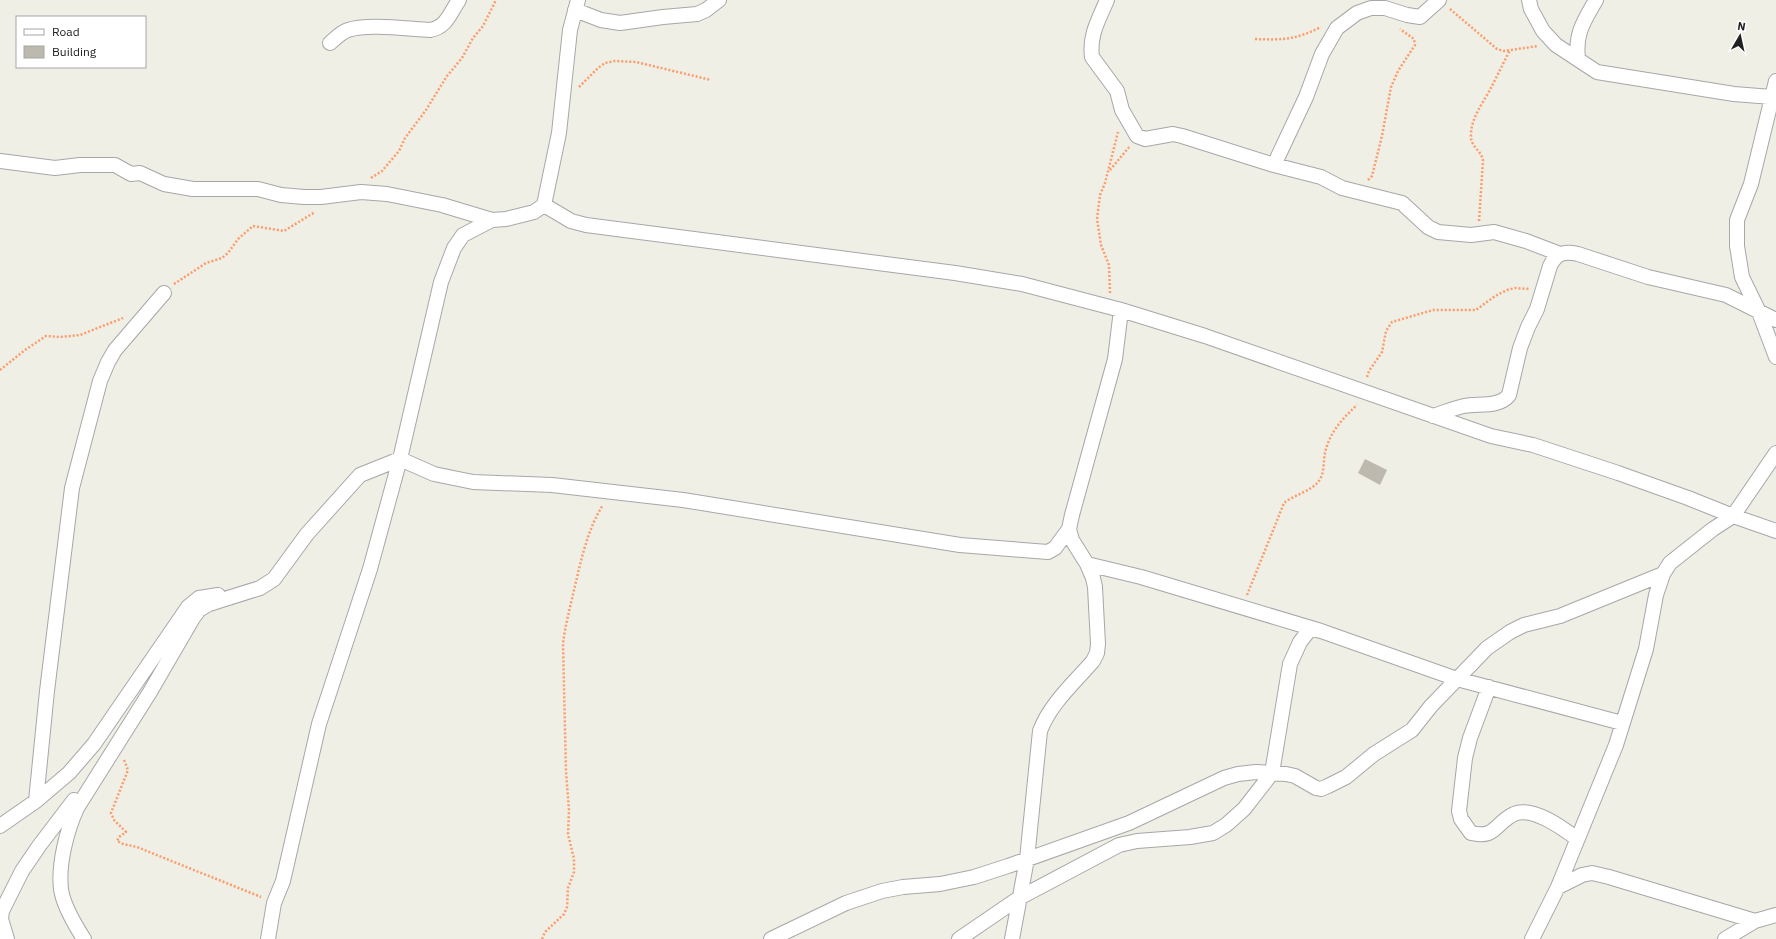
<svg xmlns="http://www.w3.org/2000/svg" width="1776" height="939" viewBox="0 0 1776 939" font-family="'IBM Plex Sans',sans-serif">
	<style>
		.building { fill: #bdb9af }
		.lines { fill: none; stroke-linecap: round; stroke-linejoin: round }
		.minor-casing { stroke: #a7a7a7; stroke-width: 16 }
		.path { stroke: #fc9c6b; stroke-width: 2.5; stroke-dasharray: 2 2; stroke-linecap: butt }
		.minor { stroke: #fff; stroke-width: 14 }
	</style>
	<rect width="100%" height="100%" fill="#f0efe6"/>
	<!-- building -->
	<path class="building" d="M1365 459 1387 470 1380 485 1358 473Z"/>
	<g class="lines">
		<defs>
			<path id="minor" d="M1107 0C1099 19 1089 35 1092 57L1117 91 1122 110 1137 136 1145 139 1173 134 1182 136 1274 165 1321 177 1342 188 1402 203 1428 227 1438 232 1471 235 1494 232 1526 241 1560 254
				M1529 0 1531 9 1543 31 1556 45 1597 72 1734 94 1772 97
				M575 10 601 20 620 23 663 17 697 14 706 10 719 0
				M330 43C335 39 341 32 348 30 367 23 409 29 430 30 447 27 450 13 459 0
				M1578 58C1575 33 1584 21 1596 0
				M1776 81 1751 184 1737 220V246L1742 277 1759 312 1776 357
				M0 161 55 168 80 165H115L131 174 140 173 164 184 193 189H258L281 195 304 197H321L361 192 387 194 442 205 492 220
				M1274 165 1306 97 1322 54 1337 28 1357 13 1371 8H1385L1407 15 1420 17 1439 0
				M544 205 571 221 586 225 955 273 1022 284 1121 310 1205 336 1491 436 1533 445 1618 473 1688 498 1733 516 1776 531
				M1433 416C1443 413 1454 408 1464 406 1478 403 1499 408 1509 395L1520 348 1528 327 1537 309 1550 266C1556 253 1564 251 1578 254L1648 277 1726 295 1776 320
				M1087 564 1141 577 1321 631 1457 679 1622 723
				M1489 687 1470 738 1465 758 1459 811 1461 819 1471 833C1496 839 1495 823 1514 814 1532 806 1563 828 1577 839
				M36 801 47 691 72 488 100 381 108 362 115 350 164 293
				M0 826 36 801 69 773 94 744 188 607 199 598 218 595
				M1558 887 1582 875 1592 873 1609 877 1755 921
				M7 939 1 919 2 911 22 871 39 846 74 800
				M84 939C75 925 63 905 61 889 58 864 67 830 77 808L150 692 193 618 199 610 209 604 260 588 274 579 307 534 360 475 400 459 434 474 473 482 552 485 683 500 960 545 1048 552 1055 548 1069 529
				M268 939 274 903 283 881 319 724 370 569 400 459 441 282 454 248 463 235 492 220 506 219 534 212 544 205 559 133 570 30 578 0
				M771 939 846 903 882 891 903 887 940 884 974 877 1008 866 1129 823 1224 778 1238 774 1256 772 1286 774 1295 776 1316 788 1321 789 1328 786 1346 777 1374 754 1412 730 1431 706 1487 648 1510 632 1524 625 1560 616 1663 574
				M959 939 1019 898 1119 845 1137 841 1190 837 1213 833 1226 825 1244 809 1272 773 1290 664 1300 642 1311 628
				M1012 939 1027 859 1040 731C1050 704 1074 683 1093 661L1097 653 1098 644 1095 587 1093 578 1087 564 1072 540 1069 529 1072 515 1115 359 1121 310
				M1532 939 1558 887 1616 745 1646 649 1656 595 1663 574 1670 563 1713 529 1733 516 1776 453
				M1725 939 1755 921 1776 915"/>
		</defs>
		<!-- minor casing -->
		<use href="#minor" class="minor-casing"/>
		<!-- path -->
		<path class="path" d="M1450 9 1497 49 1504 51 1538 46
			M1255 39C1283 40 1295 40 1321 27
			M579 87 598 68 605 63 615 61 636 62 711 80
			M1110 170 1130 146
			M371 178 382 171 399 151 405 138 426 110 447 76 462 58 473 38 483 26 496 0
			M1368 180 1372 176 1382 136 1391 87 1398 71 1415 45 1414 39 1400 29
			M1479 221 1483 161C1482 151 1471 147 1471 137 1470 118 1484 102 1492 86 1498 74 1504 62 1510 50
			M174 284 206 263 222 258 228 253 238 239 253 226 284 231 315 212
			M1110 293 1109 265 1101 245 1097 219 1100 195 1105 183 1118 132
			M0 370 25 350 46 336 60 337 80 335 123 318
			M1367 377 1369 371 1382 352 1386 331 1392 322 1433 310H1476L1495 296 1507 290 1515 288 1529 289
			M1247 595 1284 503C1294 495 1311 491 1318 482 1325 474 1323 462 1325 453 1329 433 1343 418 1357 405
			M124 760 128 770 111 813 114 820 126 832 119 837 117 841 123 844 137 847 261 897
			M542 939 545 932 564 914 567 907 568 888 574 872V859L568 834 569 810 566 772 563 644C565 626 570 608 574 590 581 561 587 530 603 505"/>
		<!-- minor -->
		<use href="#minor" class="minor"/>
	</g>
	<!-- legend -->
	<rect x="16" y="16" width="130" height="52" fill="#ffffff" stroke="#a6a6a6"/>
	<rect x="24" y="29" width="20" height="6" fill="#ffffff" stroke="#a6a6a6"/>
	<text x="52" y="36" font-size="12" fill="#202020">Road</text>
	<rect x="24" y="46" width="20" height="12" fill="#bdb9af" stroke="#a6a6a6"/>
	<text x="52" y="56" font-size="12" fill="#202020">Building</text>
	<!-- north arrow -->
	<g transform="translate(1740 36) rotate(9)" stroke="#ffffff" stroke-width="3" paint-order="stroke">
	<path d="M0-3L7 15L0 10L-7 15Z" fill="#202020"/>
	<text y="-6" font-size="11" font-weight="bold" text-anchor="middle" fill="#202020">N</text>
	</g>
</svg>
